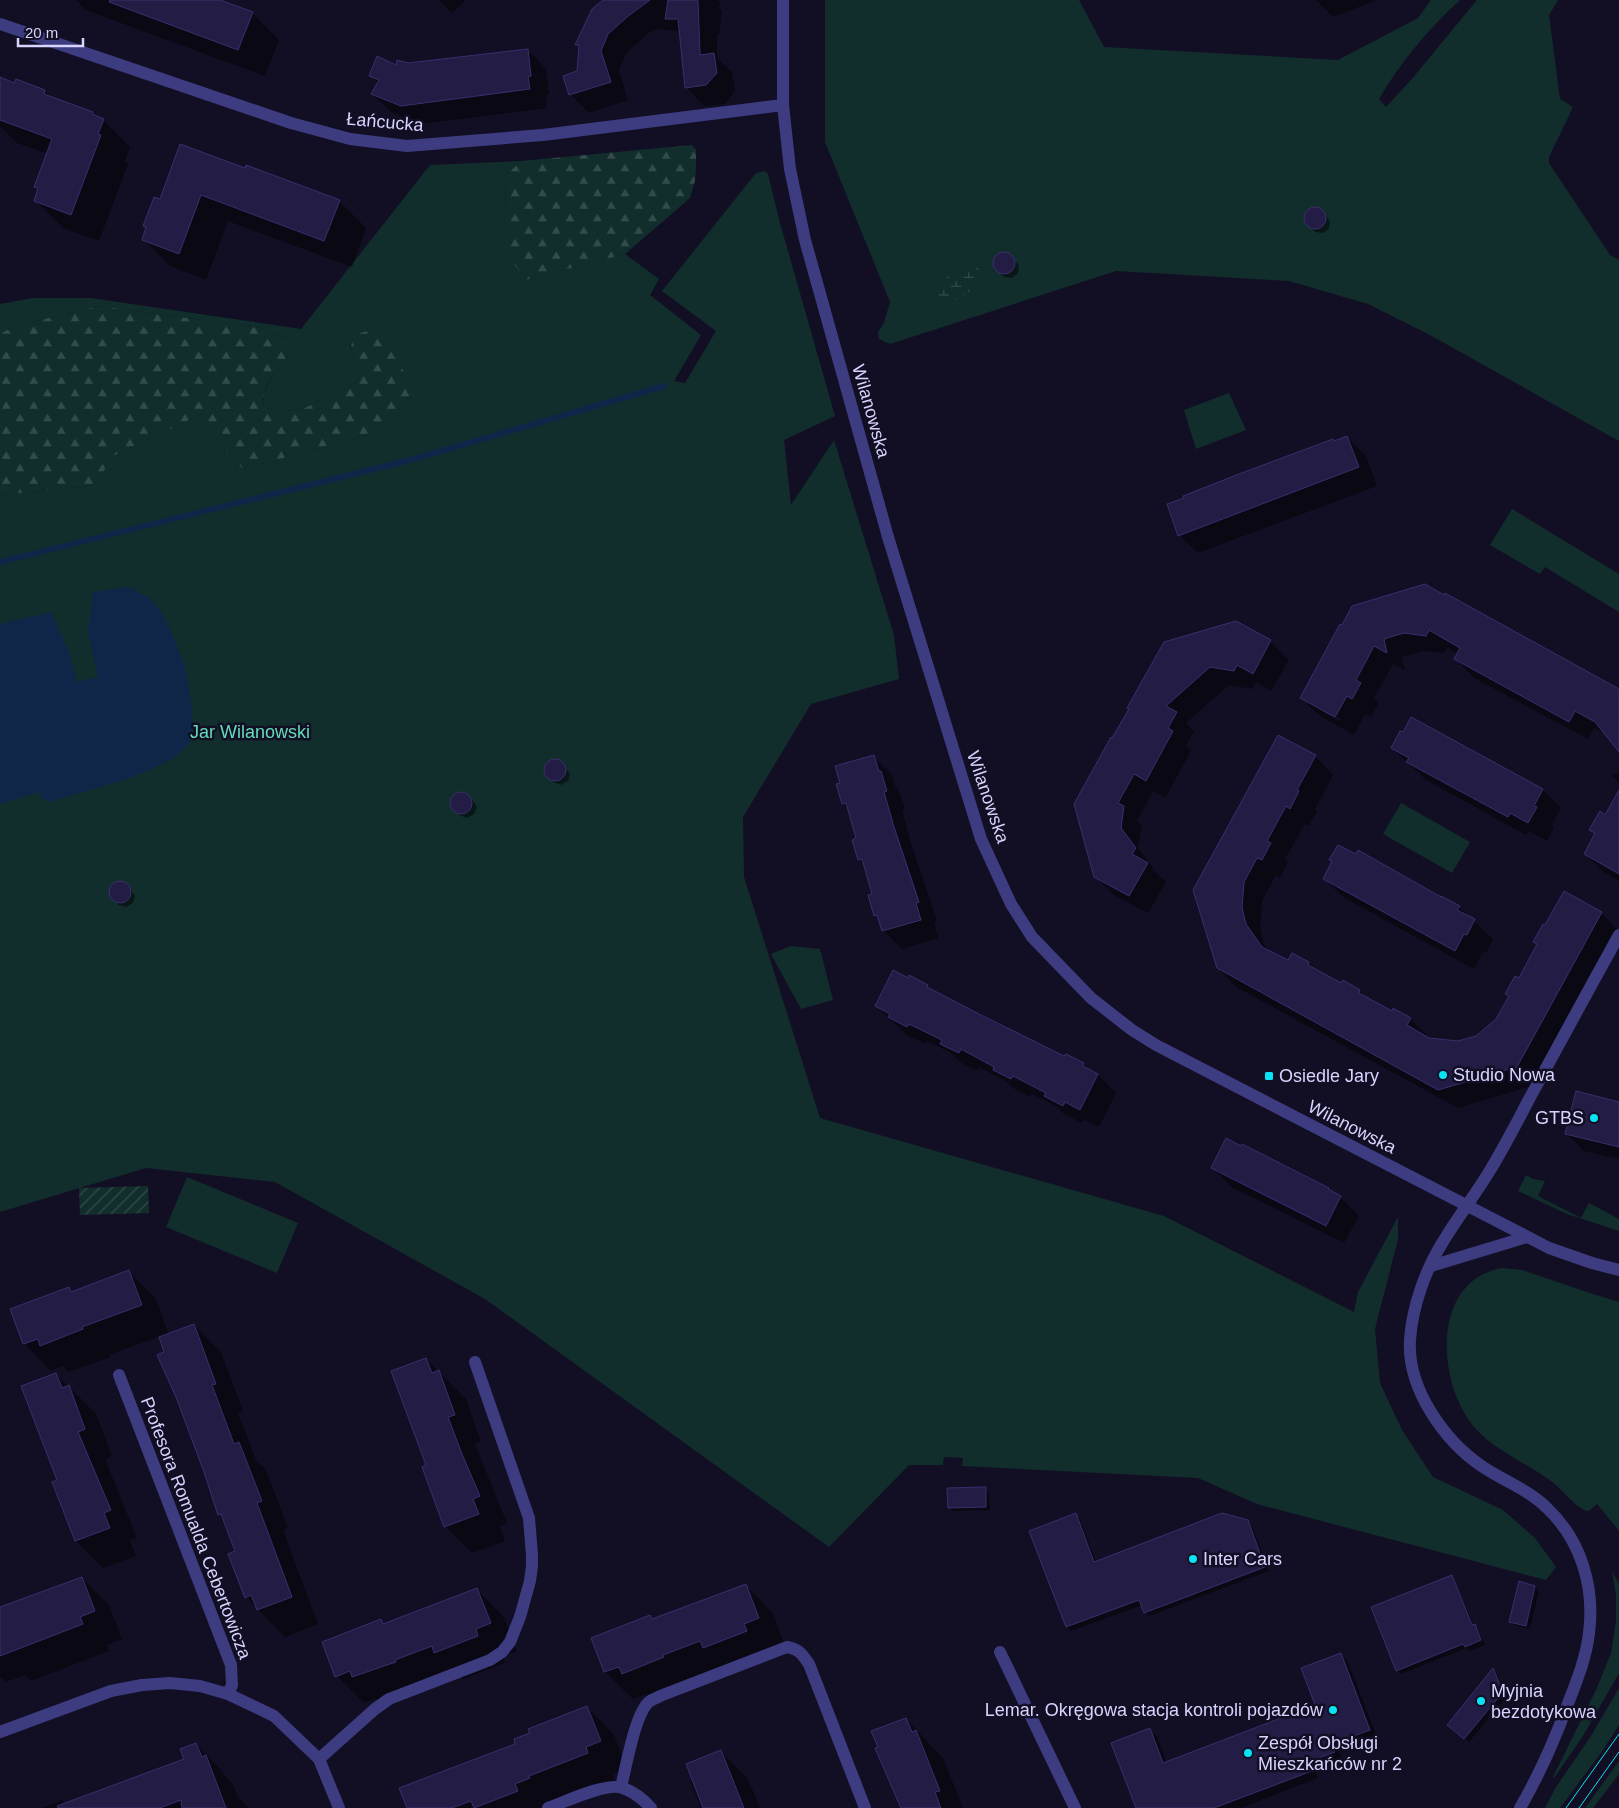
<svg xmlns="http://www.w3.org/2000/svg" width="1619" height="1808" viewBox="0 0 1619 1808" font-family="Helvetica,sans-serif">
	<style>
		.green { fill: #122e2c }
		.forest { fill: url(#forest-firs) }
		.wetland { fill: url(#wetland-marsh) }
		.garden { fill: url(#garden-furrows) }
		.water { fill: #102648 }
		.shadow { fill: #0007; fill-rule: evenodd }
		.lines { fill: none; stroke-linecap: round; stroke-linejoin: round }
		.stream { stroke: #102648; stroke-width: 6 }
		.building { fill: #231c44; stroke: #3a2f6f }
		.minor { stroke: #3d3c81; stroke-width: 12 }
		.tram { stroke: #08e3f5; stroke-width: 1 }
		.poi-dot { fill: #08e3f5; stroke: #120f24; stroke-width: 2 }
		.labels { text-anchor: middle; stroke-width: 5; stroke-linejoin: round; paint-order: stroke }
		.street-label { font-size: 18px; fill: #d7d4fe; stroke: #120f24 }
		.park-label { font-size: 18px; fill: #62dbba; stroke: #120f24 }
		.poi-label { font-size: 18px; fill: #d7d4fe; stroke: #120f24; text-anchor: start }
	</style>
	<defs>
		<pattern id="forest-firs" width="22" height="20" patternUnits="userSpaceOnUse" patternTransform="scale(1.25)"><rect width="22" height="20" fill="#122e2c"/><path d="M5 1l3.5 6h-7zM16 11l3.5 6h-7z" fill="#344b4c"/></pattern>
		<pattern id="wetland-marsh" width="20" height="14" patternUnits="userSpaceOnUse" patternTransform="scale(1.25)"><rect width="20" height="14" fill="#122e2c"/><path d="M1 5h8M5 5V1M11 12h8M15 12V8" fill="none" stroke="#344b4c"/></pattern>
		<pattern id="garden-furrows" width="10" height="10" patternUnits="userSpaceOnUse" patternTransform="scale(1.25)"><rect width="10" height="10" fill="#122e2c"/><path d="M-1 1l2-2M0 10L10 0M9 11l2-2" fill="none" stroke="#344b4c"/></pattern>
	</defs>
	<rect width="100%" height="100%" fill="#120f24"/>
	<!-- green -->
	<path class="green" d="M825 0H1079L1104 47 1338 60 1418 18 1431 0H1460C1428 29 1400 63 1379 99L1386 107 1411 80 1477 0H1558L1549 15 1560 99 1573 107 1549 157V163L1610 255 1619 260V441L1430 335 1368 304 1289 281 1116 271 890 344 879 339 878 332 884 323 890 302 825 142Z
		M521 161 506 175 505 221 511 259 526 280 625 254 659 279 650 295 701 335 674 381 685 383 716 331 662 291 756 173 765 171 768 174 780 223 835 416 784 440 791 505 834 440 894 635 899 679 811 704 743 817 744 877 820 1118 1164 1216 1354 1312 1358 1292 1398 1217V1239L1375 1329 1380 1383 1402 1430 1433 1477 1503 1510 1535 1538 1556 1567 1546 1580 1257 1504 1198 1478 962 1466 963 1458 944 1457 943 1465H909L829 1547 485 1299 275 1182 146 1168 0 1212V495L90 486 102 475 111 457 193 418 207 425 224 450 243 469 361 437 392 425 411 396 350 344 357 382 348 389 330 395 305 408 281 412 263 405C265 382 274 372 290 356V340L260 328 99 306 12 327 0 334V304L33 298H91L301 329 430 165Z
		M1229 393 1246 430 1196 449 1184 410Z
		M1512 509 1619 574V612L1545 567 1540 574 1490 545Z
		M1401 803 1470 842 1452 873 1383 834Z
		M791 946 820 949 833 1000 801 1009 771 954Z
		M1526 1175 1533 1179 1545 1181 1538 1196 1581 1218 1589 1203 1619 1219V1231L1567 1214 1518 1191Z
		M187 1177 298 1223 277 1273 166 1227Z
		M1502 1268 1522 1270 1593 1294 1619 1302V1531L1597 1504 1589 1511C1579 1512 1561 1488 1551 1481 1527 1463 1497 1452 1476 1429 1437 1386 1429 1281 1502 1268Z
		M1612 1571 1619 1584V1673L1583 1736 1554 1778 1553 1777 1596 1690 1611 1653 1616 1621V1595Z
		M1619 1688V1725L1601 1753 1560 1808H1545L1556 1787 1591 1736Z
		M1619 1761V1774L1593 1808H1585Z"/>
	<!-- forest -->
	<path class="forest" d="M692 145 696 150V167L695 181 690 198 625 254 526 280 510 259 505 221 506 175 521 161Z
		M99 306 260 328 290 340V356C275 371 264 382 263 405L281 412 305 408 330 395 348 389 357 382C353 356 339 331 377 330L403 370 411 396 392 425 361 437 243 469 224 450 207 425 193 418 111 457 102 475 90 486 0 495V334L12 327Z"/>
	<!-- wetland -->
	<path class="wetland" d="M974 267 978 268 981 274C979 289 955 304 940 303L936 299 935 292C942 277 958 268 974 267Z"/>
	<!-- garden -->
	<path class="garden" d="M148 1186 149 1213 80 1215 79 1188Z"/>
	<!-- water -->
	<path class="water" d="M129 587C136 591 146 595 152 601 168 616 176 643 183 662 188 676 197 729 190 741 174 772 81 792 48 802L42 798 39 792 0 804V624L51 612 69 652 77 682 98 677 88 633 93 592Z"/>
	<!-- shadow -->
	<path class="shadow" d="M76 0H217L252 13 279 40 265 76 86 10Z
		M439 0H466L452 13Z
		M605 0H717L720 2 719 8 722 11 719 34H717V58L732 72 735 91 725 104 704 106 686 87 680 33 679 31 656 29 650 32 626 53 619 70 628 100 589 113 570 94 578 72 580 48 577 44Z
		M1316 0H1377L1333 17Z
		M528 50 546 69 549 94 546 95 547 108 420 124 391 112 372 94 378 83 371 76 397 66Z
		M16 80 45 91 51 98 92 113 97 118 103 120 130 147 125 161 128 164 99 241 63 228 35 200 39 189 36 187 48 154 17 143 0 126V88L15 84Z
		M246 170 339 201 366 228 352 267 228 221 206 280 170 266 143 239 147 229 144 226 161 201Z
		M1313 208 1321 209 1330 221 1329 229 1323 233 1315 232 1305 221 1306 213Z
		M1001 254H1009L1019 265 1018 273 1012 278 1004 277 994 267 995 259Z
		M1347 437 1366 456 1377 486 1198 553 1179 535Z
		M1425 586 1619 690V749L1608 736 1594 728 1588 739 1474 678 1456 659 1458 654 1447 648 1444 653 1423 651 1401 657 1405 670 1393 664 1374 698 1379 703 1371 717 1365 714 1354 735 1320 716 1301 698ZM1321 709 1341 719 1340 721 1321 711Z
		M1236 622 1270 641 1289 660 1271 691 1256 682 1252 689 1229 685 1186 723 1194 731 1186 746 1191 751 1165 798 1153 791 1137 821 1142 826 1138 848 1153 867 1152 869 1166 882 1148 913 1114 895 1095 876 1075 804Z
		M1412 719 1543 790 1561 808 1552 824 1554 827 1547 841 1529 831 1526 835 1426 780 1411 766 1392 748 1403 734Z
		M1315 756 1333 775 1315 809 1317 811 1308 826 1305 824 1285 859 1288 862 1280 878 1276 875 1262 901 1260 928 1264 944 1271 953 1288 962 1292 955 1309 963 1316 971 1342 985 1360 991 1367 998 1392 1012 1410 1019 1429 1037 1428 1039 1458 1043 1476 1037 1497 1020 1519 979 1601 913 1619 931 1535 1085 1458 1108 1236 987 1218 968 1195 890Z
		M874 757 892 775 895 786 899 791 905 809 902 810 912 847 937 921 934 922 938 938 902 949 883 930 880 920 875 915 873 895 865 865 859 859 857 839 848 809 843 803 841 783Z
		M554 759 562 762 570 774 568 781 561 785 553 782 545 770 547 763Z
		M1619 773V783L1611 775Z
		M461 792 469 795 477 807 474 814 467 818 459 815 451 803 454 796Z
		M1619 792V881L1604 872 1585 854 1596 834 1591 829 1606 816Z
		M1324 878 1441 899 1459 907 1493 939 1486 953 1483 952 1474 969 1343 897Z
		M119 881 127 884 135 896 133 903 126 907 118 905 110 893 112 885Z
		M927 986 934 992 1065 1058 1066 1056 1084 1064 1091 1071 1098 1075 1116 1093 1099 1127 1084 1120 1082 1123 1064 1114 1056 1106 1032 1094 1030 1097 1013 1088 1004 1080 979 1067 977 1071 960 1062 951 1053 927 1041 926 1044 908 1036 876 1006Z
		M1619 1103V1159L1584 1151 1567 1134Z
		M1242 1145 1328 1189 1340 1197 1359 1216 1344 1243 1231 1187 1213 1168Z
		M129 1272 156 1299 169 1335 194 1325 221 1352 243 1411 238 1413 256 1460 266 1470 288 1528 283 1530 318 1624 285 1637 246 1597 236 1552 224 1520 219 1514 160 1336 109 1355 110 1357 69 1372 63 1366 51 1371 24 1343 69 1288 73 1292Z
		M426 1359 466 1399 481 1442 475 1444 507 1523 500 1526 505 1541 472 1553 445 1526 428 1466Z
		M56 1374 96 1414 112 1456 105 1459 137 1538 130 1540 136 1556 103 1568 76 1541 58 1481Z
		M985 1488 989 1493 990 1510 953 1511 949 1507Z
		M1075 1515 1080 1519 1096 1562 1247 1521 1252 1526 1269 1571 1149 1616 1145 1612 1142 1605 1071 1631 1067 1627 1031 1532Z
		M1451 1577 1455 1581 1474 1626 1478 1629 1485 1645 1470 1651 1467 1648 1401 1674 1397 1670Z
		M82 1578 109 1605 122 1639 107 1645 109 1651 31 1681 25 1675 6 1682 0 1676V1609Z
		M745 1585 772 1612 785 1646 650 1700 644 1695 633 1699 605 1672 592 1638 650 1616 654 1620Z
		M1535 1587 1539 1591 1530 1629 1515 1625 1511 1621Z
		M476 1589 504 1617 517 1651 502 1656 505 1663 463 1679 457 1673 381 1703 376 1699 364 1703 337 1676 381 1621 385 1625Z
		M1341 1654 1348 1662 1377 1737 1339 1752 1342 1759 1315 1770 1318 1778 1241 1808H1137L1150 1730 1157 1737 1167 1763 1317 1706Z
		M1493 1670 1497 1674 1506 1697 1469 1742 1453 1729Z
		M587 1707 614 1735 627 1768 612 1774 615 1781 550 1808H408L517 1744 532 1734Z
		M906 1719 943 1758 963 1808H902L879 1748Z
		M196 1744 223 1772 225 1776 233 1784 238 1797 249 1808H42L62 1800 66 1804 185 1760Z
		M721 1752 748 1779 760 1808H701L690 1781 694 1779Z"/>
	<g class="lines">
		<!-- stream -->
		<path class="stream" d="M0 562 414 459 664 386"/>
	</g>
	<!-- building -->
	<path class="building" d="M110 0H220L253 12 238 50 109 2Z
		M603 0H650L627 17 608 34 601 51 611 82 569 95 563 76 577 71 579 45H575L592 9Z
		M668 0H698L700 55 714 53 717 73 706 85 685 88 678 19H665Z
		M528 49 531 76 528 77 530 89 401 106 371 94 379 80 369 76 377 56 396 65 397 60 408 63Z
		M0 77 14 83 16 79 45 90 44 94 93 112 92 114 104 119 98 134 101 135 71 215 34 201 38 188 34 187 52 139 0 120Z
		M180 144 245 168 246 165 340 200 324 241 201 195 179 254 142 240 146 227 143 226 154 197 160 199Z
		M1304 218a11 11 0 1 1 22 0a11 11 0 1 1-22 0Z
		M993 263a11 11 0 1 1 22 0a11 11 0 1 1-22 0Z
		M1347 436 1359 467 1178 536 1167 504 1184 498 1183 496 1239 474 1333 439 1334 441Z
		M1425 584 1444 595 1445 593 1619 689V752L1595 722 1575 711 1569 722 1454 659 1460 648 1429 630 1426 636 1404 633 1384 639 1387 653 1374 646 1356 680 1361 683 1352 699 1347 696 1335 717 1300 698 1340 624 1342 625 1352 606Z
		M1236 621 1271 640 1253 674 1237 665 1234 671 1210 667 1166 706 1177 712 1168 728 1173 731 1146 781 1134 774 1118 803 1124 806 1121 828 1136 848 1132 854 1148 863 1129 896 1094 877 1074 804 1111 737 1112 738 1129 709 1127 708 1164 642Z
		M1411 717 1543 789 1534 806 1537 807 1528 823 1510 813 1508 817 1406 762 1409 758 1391 748 1400 731 1403 732Z
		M1278 735 1316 755 1297 790 1299 791 1290 809 1286 806 1267 841 1271 843 1262 860 1257 858 1244 882 1242 908 1246 924 1262 947 1288 960 1292 953 1309 962 1308 965 1341 983 1343 980 1360 990 1359 993 1392 1011 1393 1008 1411 1018 1407 1025 1429 1038 1458 1041 1476 1036 1496 1019 1509 996 1505 994 1515 976 1519 978 1537 944 1533 942 1543 924 1545 925 1564 891 1602 912 1517 1067 1438 1090 1217 968 1193 890Z
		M874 755 879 771H881L887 791 884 792 894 827 919 902 916 903 921 920 882 931 877 915 874 916 868 895 872 894 862 859 858 860 852 840 856 838 846 803 842 804 836 784 840 783 835 766Z
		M544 770a11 11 0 1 1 22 0a11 11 0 1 1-22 0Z
		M1619 790V874L1584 854 1595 833 1589 830 1600 811 1605 815Z
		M450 803a11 11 0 1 1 22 0a11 11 0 1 1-22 0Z
		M1338 845 1356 854 1358 850 1441 897V896L1460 906 1457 910 1475 919 1467 935 1464 934 1455 951 1323 879 1332 861 1329 860Z
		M109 892a11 11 0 1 1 22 0a11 11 0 1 1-22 0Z
		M893 970 908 978 909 975 928 985 927 987 979 1014 1064 1056 1066 1054 1084 1063 1083 1066 1098 1074 1080 1110 1065 1102 1063 1106 1044 1096 1046 1093 1013 1076 1011 1079 993 1070 994 1067 961 1049 959 1053 940 1044 942 1040 909 1024 907 1027 888 1017 890 1014 875 1006Z
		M1576 1091 1619 1102V1147L1565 1134Z
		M1226 1138 1241 1146 1242 1144 1329 1188 1328 1189 1341 1196 1326 1226 1211 1168Z
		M129 1270 142 1305 82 1327 83 1329 40 1346 38 1339 23 1344 10 1309 69 1287 71 1292Z
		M194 1324 216 1384 212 1385 234 1444 239 1442 262 1501 257 1503 292 1597 257 1610 251 1595 245 1598 228 1554 235 1551 221 1514 218 1515 204 1472 176 1397 157 1355 164 1352 159 1337Z
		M426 1358 432 1373 439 1370 455 1415 448 1417 462 1454 480 1496 473 1499 479 1514 444 1527 422 1467 426 1465 391 1371Z
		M56 1373 62 1388 69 1385 85 1429 78 1432 111 1510 104 1513 110 1528 75 1541 52 1482 57 1480 21 1386Z
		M986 1487V1507L948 1508 947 1488Z
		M1076 1513 1094 1562 1222 1513 1248 1520 1265 1567 1144 1613 1139 1600 1066 1627 1029 1531Z
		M1452 1575 1472 1625 1475 1624 1481 1640 1465 1647 1463 1644 1396 1671 1371 1607Z
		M82 1577 95 1611 80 1617 83 1624 0 1656V1607Z
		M1519 1581 1535 1586 1526 1626 1509 1622Z
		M746 1584 759 1618 744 1624 747 1631 703 1648 700 1641 663 1655 664 1657 622 1674 619 1667 604 1672 591 1638 650 1615 652 1619Z
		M477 1588 491 1623 476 1629 478 1636 434 1653 432 1646 395 1660 396 1662 352 1677 350 1671 335 1677 322 1642 381 1619 383 1624Z
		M1341 1653 1370 1730 1332 1744 1335 1752 1308 1762 1312 1771 1214 1808H1136L1111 1743 1150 1728 1163 1763 1315 1705 1301 1668Z
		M1493 1668 1503 1692 1464 1739 1447 1725Z
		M587 1706 601 1741 586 1747 588 1753 529 1776 530 1778 515 1784 518 1791 474 1808 471 1801 452 1808H407L399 1788 515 1744 514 1739 530 1733 528 1729Z
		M906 1718 912 1732 916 1730 940 1791 935 1792 941 1808H901L875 1748 878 1747 871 1731Z
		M196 1743 202 1757 206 1755 226 1808H182L181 1800 160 1808H58L57 1806 184 1759 180 1749Z
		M721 1750 744 1808H703L686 1764Z"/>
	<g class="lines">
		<!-- minor -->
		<path class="minor" d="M783 0V105L790 169 805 240 888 537 981 839 1011 904 1032 937 1091 998 1132 1030 1156 1045 1549 1248 1592 1263 1619 1270
			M0 24 291 123 350 139 407 146 543 135 783 105
			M1431 1266 1527 1237
			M119 1375 231 1665 232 1685 228 1694
			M1000 1652 1075 1808
			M0 1732 111 1691 142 1685 170 1683 200 1686 228 1694 274 1716 319 1759 339 1808
			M319 1759 375 1709 389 1699 490 1660 502 1652 510 1642 520 1617 530 1581 532 1566V1555L529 1518 475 1362
			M621 1787C626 1768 635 1712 650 1701 653 1699 657 1698 660 1696L787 1647C799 1649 802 1654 809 1664L865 1808
			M548 1808C565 1802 606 1782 623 1788 634 1792 643 1799 651 1808
			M1520 1808C1539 1775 1554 1742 1567 1706 1576 1683 1586 1659 1589 1633 1595 1587 1581 1540 1547 1508 1529 1490 1504 1481 1483 1467 1444 1441 1407 1388 1410 1340 1412 1307 1426 1268 1444 1240 1458 1217 1475 1195 1489 1172 1505 1146 1519 1118 1533 1092 1562 1039 1590 987 1619 935"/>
		<!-- tram -->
		<path class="tram" d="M1566 1808 1619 1734
			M1579 1808 1619 1752"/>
	</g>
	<!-- markers -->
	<g class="poi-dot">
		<circle cx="1443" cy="1075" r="5"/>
		<rect x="1264" y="1071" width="10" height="10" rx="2.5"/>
		<circle cx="1594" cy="1118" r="5"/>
		<circle cx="1193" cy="1559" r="5"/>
		<circle cx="1481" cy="1701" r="5"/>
		<circle cx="1333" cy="1710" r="5"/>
		<circle cx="1248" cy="1753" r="5"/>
	</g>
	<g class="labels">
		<!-- street labels -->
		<g class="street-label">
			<text transform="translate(385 122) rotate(5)" y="6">Łańcucka</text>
			<text transform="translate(871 411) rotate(74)" y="6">Wilanowska</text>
			<text transform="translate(988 797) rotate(71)" y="6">Wilanowska</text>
			<text transform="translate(1352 1127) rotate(27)" y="6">Wilanowska</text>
			<text transform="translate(196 1528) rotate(69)" y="6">Profesora Romualda Cebertowicza</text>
		</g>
		<!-- park labels -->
		<g class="park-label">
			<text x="250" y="738">Jar Wilanowski</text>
		</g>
		<!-- poi labels -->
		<g class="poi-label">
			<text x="1453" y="1081">Studio Nowa</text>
			<text x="1279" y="1082">Osiedle Jary</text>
			<text x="1584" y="1124" text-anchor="end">GTBS</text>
			<text x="1203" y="1565">Inter Cars</text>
			<text x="1491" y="1697">Myjnia<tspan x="1491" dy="21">bezdotykowa</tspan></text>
			<text x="1323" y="1716" text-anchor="end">Lemar. Okręgowa stacja kontroli pojazdów</text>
			<text x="1258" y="1749">Zespół Obsługi<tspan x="1258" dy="21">Mieszkańców nr 2</tspan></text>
		</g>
	</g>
	<!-- scale -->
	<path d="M18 38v8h65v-8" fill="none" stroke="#d7d4fe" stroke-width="2.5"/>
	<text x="25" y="38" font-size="15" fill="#d7d4fe" stroke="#120f24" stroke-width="4" paint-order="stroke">20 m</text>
</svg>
